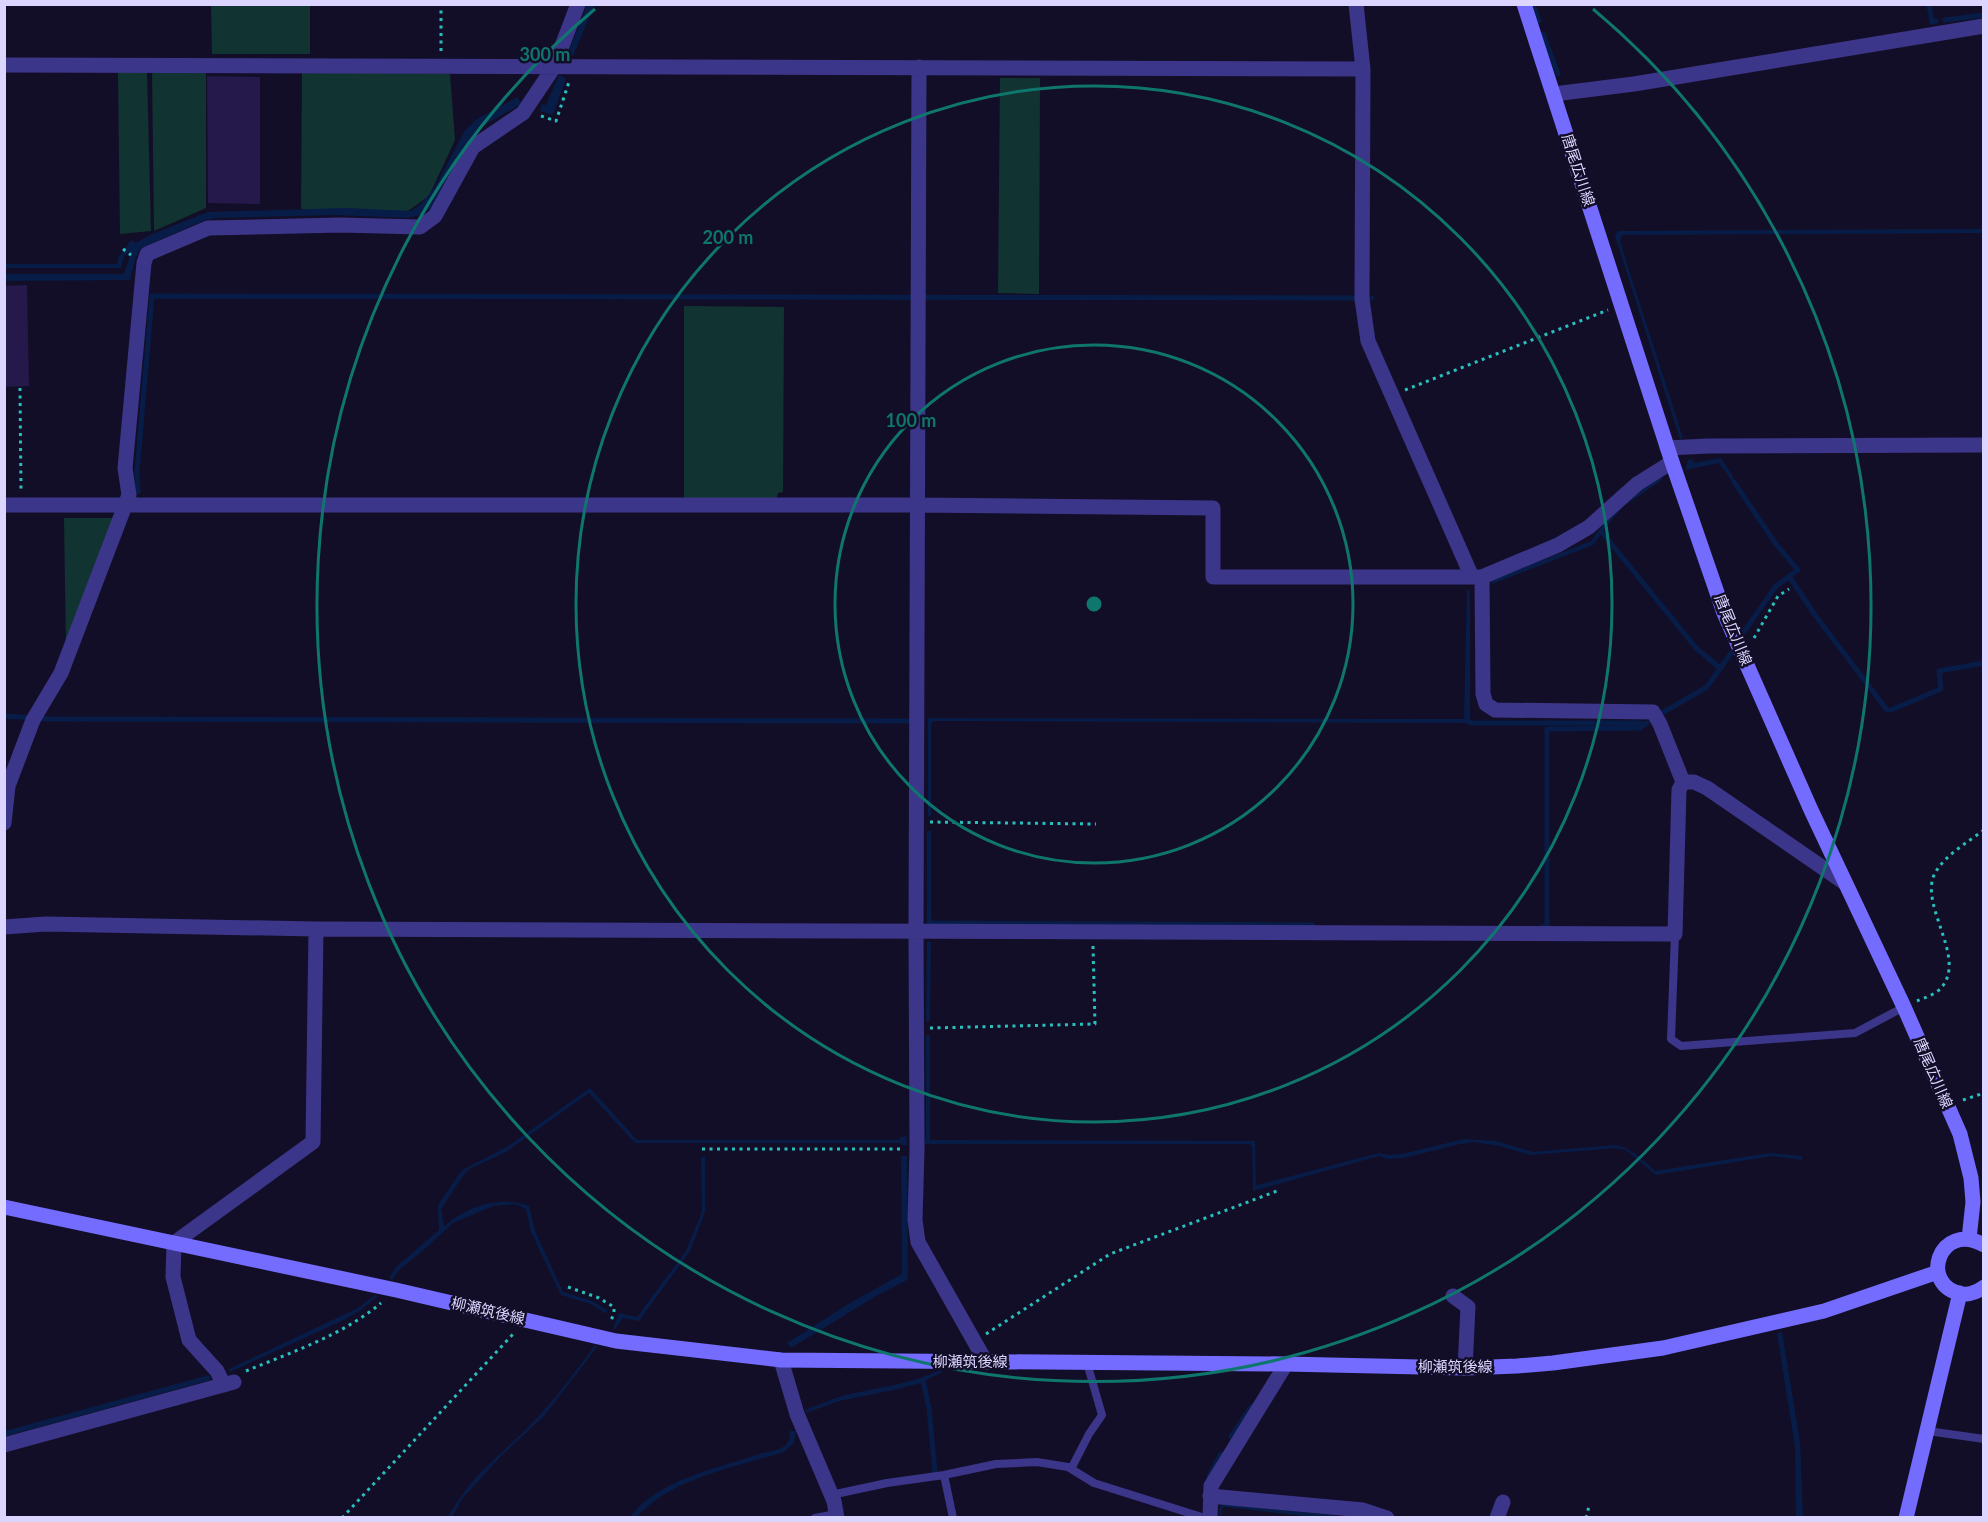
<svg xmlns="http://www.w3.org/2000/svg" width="1988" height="1522" viewBox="0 0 1988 1522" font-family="Lato,'Noto Sans JP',sans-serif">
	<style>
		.green { fill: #113332 }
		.water { fill: #071d48 }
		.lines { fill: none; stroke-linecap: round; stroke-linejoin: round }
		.stream { stroke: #071d48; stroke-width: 5 }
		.building { fill: #24194a }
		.path { stroke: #28c0bc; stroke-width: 3; stroke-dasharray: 3 4.5; stroke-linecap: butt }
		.service { stroke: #3c368a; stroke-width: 8 }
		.minor { stroke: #3c368a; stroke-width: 15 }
		.secondary { stroke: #746cff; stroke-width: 15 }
		.ring { fill: none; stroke: #0f766e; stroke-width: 3 }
		.labels { text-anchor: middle; stroke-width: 5; stroke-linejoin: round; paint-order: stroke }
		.street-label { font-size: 15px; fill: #dbd5ff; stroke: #130e28 }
		.centre { fill: #0f766e; stroke: #130e28; stroke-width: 3 }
		.ring-label { font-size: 18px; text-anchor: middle; font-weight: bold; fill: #0f766e; stroke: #130e28; stroke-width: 5; stroke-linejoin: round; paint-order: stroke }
	</style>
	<rect width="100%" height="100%" fill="#130e28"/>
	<!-- green -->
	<path class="green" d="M211 5H310V54H212Z
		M152 70 206 71V208L154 231Z
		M118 72H147L151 231 120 234Z
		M302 72 450 74 455 140 429 196 408 211 301 209Z
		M1000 78H1040L1039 294 998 293Z
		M684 306 784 307 783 492 778 493 776 500H684Z
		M64 518H115L66 650Z"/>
	<!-- water -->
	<path class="water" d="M587 5H594L573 56 568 53Z
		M559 75 566 78 553 115 540 111 542 104 546 105Z
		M518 97 521 104 486 124 475 133 462 150 445 188 431 208 420 215 408 218 334 215 216 218 203 221 141 248 136 256 130 280 4 281 5 274H124L131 253 129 252 124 256 121 268H5L4 264H117L118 258 131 240 136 243 150 235 208 212 346 208 411 211 420 205 435 187 465 130 477 119Z
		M1983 229V233L1622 235 1620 242 1683 438 1680 439 1615 236 1618 231Z
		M1721 458 1732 475 1737 488 1719 463 1685 470 1688 460 1692 459 1694 463Z
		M1661 477 1662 480 1624 506 1613 518 1593 545 1492 584 1491 580 1591 541 1611 513 1622 503Z
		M1467 589 1470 591V723L933 721 931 726V816L928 817V718L1464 719Z
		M927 831H931V922H927Z
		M927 942H931L930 1021 926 1022Z
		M926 1035H930V1140L1255 1141 1256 1185H1258L1379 1153 1389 1155 1402 1154 1464 1139 1496 1141 1533 1152 1615 1145C1632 1148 1643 1160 1655 1171L1769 1153 1802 1156V1160L1772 1156 1656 1175 1626 1150 1616 1148 1530 1155 1500 1146 1473 1142 1460 1144 1404 1158 1388 1159 1379 1156 1253 1191 1252 1146 1249 1144H925L924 1139 926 1138Z
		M590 1088 637 1140H900V1137L906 1136 907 1145H901V1143H635L589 1093 506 1152 469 1169 463 1176 441 1209 444 1227C465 1207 501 1195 529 1206L535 1231 563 1292 592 1301 607 1310 606 1314 591 1304 561 1295 531 1232 526 1209 515 1204 493 1206 453 1223 427 1247 399 1270 392 1280 389 1278 396 1267 439 1230 438 1205 462 1170 507 1147Z
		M901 1156H907L908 1276 907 1280 876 1296 791 1348 787 1343 850 1303 902 1274Z
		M701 1157H705V1212L690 1251 639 1321 623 1318 615 1329 613 1328 619 1313 637 1317 686 1251 702 1212Z
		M375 1295 378 1296 361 1310 346 1319 230 1372 229 1369 358 1308Z
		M1782 1332 1800 1442 1803 1517H1796L1795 1447 1777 1333Z
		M595 1345 597 1347 544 1416 501 1456 462 1499 452 1517H448C469 1476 506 1451 537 1418 558 1395 577 1370 595 1345Z
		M940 1370 942 1372 921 1383 889 1391 839 1401 806 1413 805 1410C815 1406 826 1402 836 1398 872 1387 904 1387 940 1370Z
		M790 1431H796L794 1443 784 1452C738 1466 669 1479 637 1517H630C659 1479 713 1470 756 1455 764 1452 775 1452 783 1447 789 1444 790 1438 790 1431Z
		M1226 1504 1350 1517H1313L1226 1507 1222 1508 1221 1517 1219 1518 1220 1506Z"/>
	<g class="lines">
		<!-- stream -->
		<path class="stream" d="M1533 4 1539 21
			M1929 4 1932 22 1936 21
			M1945 20 1984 15
			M1543 34 1558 74
			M1734 482 1776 544 1798 570 1776 586 1743 633
			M138 492 137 472 152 296 1372 298
			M1601 531 1696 648 1720 668
			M1789 576 1815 615 1887 710H1891L1941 689 1939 671 1984 663
			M1662 713 1707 687 1731 653
			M4 716 51 719 908 721
			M1467 721 1471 723H1641
			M929 917V923L1313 925
			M1541 927H1547V729L1640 728 1647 723
			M923 1380 929 1408 935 1472
			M4 1434 208 1378
			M1231 1437 1251 1407
			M1209 1476 1221 1454"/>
	</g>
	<!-- building -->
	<path class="building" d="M207 76 260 77V204L208 203Z
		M27 285 29 386 4 387V286Z"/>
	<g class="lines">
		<!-- path -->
		<path class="path" d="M441 51V4
			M541 116 556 121 569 82
			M123 249 131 255
			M20 388 21 491
			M1405 390 1608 310
			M1754 638 1778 596 1789 589
			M930 822 1096 824
			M1917 1001C1924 998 1936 994 1941 988 1968 958 1918 905 1935 873 1945 855 1968 842 1984 830
			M930 1028 1095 1024 1093 946
			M1963 1100 1984 1093
			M702 1149H901
			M568 1287 599 1298 614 1307V1313L610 1323
			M986 1334 1110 1254 1277 1191
			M246 1371C292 1352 343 1335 381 1303
			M342 1518 515 1332
			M1586 1518 1589 1506"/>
		<!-- service -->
		<path class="service" d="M1675 934 1671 1039 1681 1046 1855 1033 1904 1007
			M1928 1431 1984 1439
			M1071 1469 1089 1434 1102 1415 1087 1363
			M944 1475 953 1518
			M831 1495 887 1483 944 1475 996 1464 1037 1462 1068 1467 1094 1483 1205 1518
			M815 1518 836 1514"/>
		<!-- minor -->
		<path class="minor" d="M1356 4 1363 69 1362 299 1368 341 1472 577
			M4 65 1363 69
			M919 67 916 931 917 1149 915 1220 918 1242 986 1362
			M1554 94 1634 84 1984 26
			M1667 448 1708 446 1984 445
			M4 505H918L1213 508V577H1482L1558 545 1589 527 1637 484 1672 462
			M1482 577 1483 694 1486 704 1495 710 1653 712 1660 724 1683 782
			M4 823 8 786 33 720 61 673 129 495 125 468 144 263 147 254 208 228 341 225 420 227 435 216 473 147 523 113 554 67 578 4
			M4 927 46 924 316 929 1675 934 1679 790 1683 782H1694L1707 788 1845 883
			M1453 1296 1468 1307 1465 1368
			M781 1360 797 1414 834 1501 837 1518
			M224 1385 217 1371 189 1340 173 1277 174 1243 313 1142 316 929
			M4 1445 234 1382
			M1210 1496 1363 1510 1387 1518
			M1210 1518 1211 1486 1286 1364
			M1497 1518 1503 1502"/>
		<!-- secondary -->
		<path class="secondary" d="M1524 4 1672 462 1724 613 1811 810 1904 1007 1960 1134 1971 1178 1973 1202 1969 1239
			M4 1207 396 1290 616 1341 781 1360 1286 1364 1465 1368 1517 1366 1553 1363 1663 1348 1824 1311 1938 1272
			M1984 1245C1939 1220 1918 1286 1962 1294 1970 1295 1977 1292 1984 1287
			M1906 1518 1960 1293"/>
	</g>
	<!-- distance rings -->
	<g class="ring">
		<circle cx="1094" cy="604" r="259"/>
		<circle cx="1094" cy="604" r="518"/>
		<path d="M1593 9A777 777 0 1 1 595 9"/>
	</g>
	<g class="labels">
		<!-- street labels -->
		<g class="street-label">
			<text transform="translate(1578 170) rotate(72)" y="5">唐尾広川線</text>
			<text transform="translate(1733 630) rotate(68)" y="5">唐尾広川線</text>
			<text transform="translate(1933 1073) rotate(67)" y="5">唐尾広川線</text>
			<text transform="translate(488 1311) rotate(13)" y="5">柳瀬筑後線</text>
			<text x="970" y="1367">柳瀬筑後線</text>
			<text x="1455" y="1372">柳瀬筑後線</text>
		</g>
	</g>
	<circle cx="1094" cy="604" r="9" class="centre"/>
	<g class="ring-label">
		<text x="545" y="61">300 m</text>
		<text x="728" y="244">200 m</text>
		<text x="911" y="427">100 m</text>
	</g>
	<!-- border -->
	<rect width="1988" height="1522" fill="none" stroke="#dbd5ff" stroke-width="12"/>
</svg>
